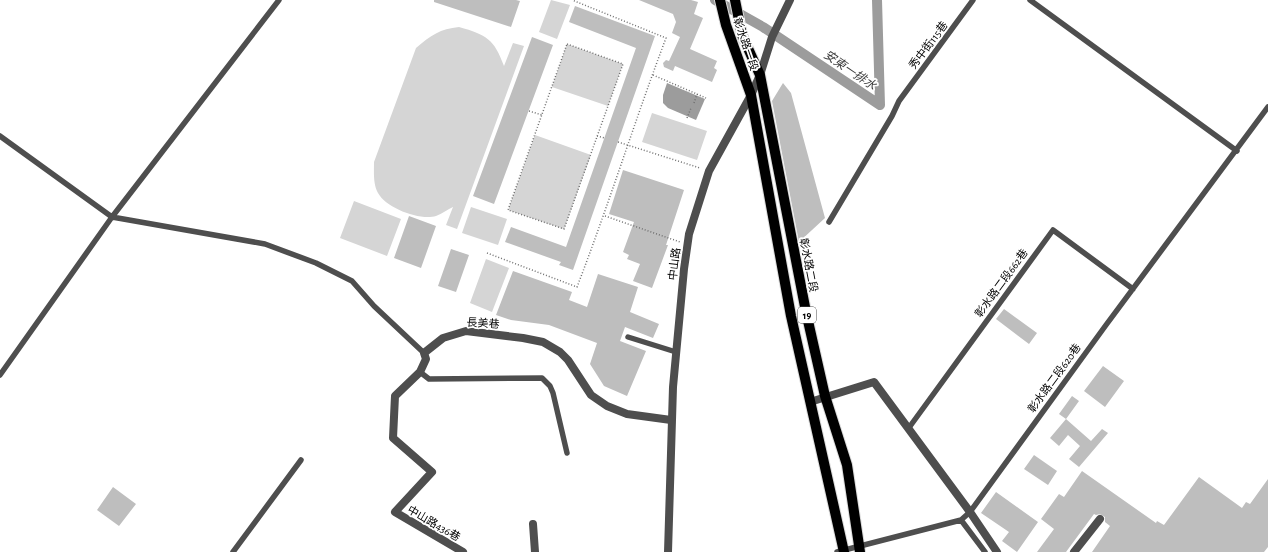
<svg xmlns="http://www.w3.org/2000/svg" width="1268" height="552" viewBox="0 0 1268 552" font-family="'Alegreya Sans','Noto Sans TC',sans-serif">
	<style>
		.green { fill: #d5d5d5 }
		.water { fill: #9c9c9c }
		.lines { fill: none; stroke-linecap: round; stroke-linejoin: round }
		.canal { stroke: #9c9c9c; stroke-width: 10 }
		.building { fill: #bebebe }
		.primary-casing { stroke: #dbdbdb; stroke-width: 12 }
		.path { stroke: #707070; stroke-width: 1.5; stroke-dasharray: 1 2; stroke-linecap: butt }
		.service { stroke: #4e4e4e; stroke-width: 5.5 }
		.minor { stroke: #4e4e4e; stroke-width: 8 }
		.tertiary { stroke: #4e4e4e; stroke-width: 8 }
		.primary { stroke: #000; stroke-width: 10 }
		.labels { text-anchor: middle; stroke-width: 3.5; stroke-linejoin: round; paint-order: stroke }
		.shield { fill: #fff; stroke: #4c4c4c; stroke-width: 1 }
		.shield-label { font-size: 10px; font-weight: bold; fill: #000 }
		.street-label { font-size: 11px; fill: #000; stroke: #fff }
		.water-label { font-size: 12px; font-style: italic; fill: #3d3d3d; stroke: #fff }
	</style>
	<rect width="100%" height="100%" fill="#fff"/>
	<!-- green -->
	<path class="green" d="M551 0 570 5 557 39 539 32Z
		M459 27C487 35 494 39 504 66L513 43 524 46 457 229 446 225 453 207C448 209 442 214 436 216 420 221 386 208 378 193 373 184 374 172 374 162L416 48C431 35 440 29 459 27Z
		M567 44 623 64 608 106 552 87Z
		M652 113 707 131 697 160 642 142Z
		M535 135 591 155 564 229 508 210Z
		M354 201 401 219 387 256 340 238Z
		M471 207 507 219 498 245 462 233Z
		M486 259 509 268 492 312 470 303Z"/>
	<!-- water -->
	<path class="water" d="M667 83 705 99 696 120 668 108 663 103V95Z"/>
	<g class="lines">
		<!-- canal -->
		<path class="canal" d="M715 0 763 27 880 105 877 0"/>
	</g>
	<!-- building -->
	<path class="building" d="M434 0H516L520 1 511 27 434 2Z
		M639 0H691L698 2 694 14 703 18 690 49 717 61 714 68 717 70 712 82 675 66 673 71 664 67 663 63 666 60 669 61 680 37 672 33 676 22 673 14Z
		M575 6 655 36 573 270 559 265 561 262 505 242 511 227 566 247 636 48 569 22Z
		M532 37 553 45 494 204 473 196Z
		M783 83 791 93 825 218 799 242 772 101Z
		M623 170 684 190 666 245H668L652 288 633 281 640 264 627 259 629 255 623 252 634 222 609 214Z
		M409 216 436 226 421 268 394 258Z
		M451 249 469 255 456 292 438 286Z
		M513 271 572 292 569 300 587 307 598 274 638 287 630 312 659 324 653 338 625 327 620 341 646 351 627 396 604 386 590 364 597 343 549 325 511 320 496 315Z
		M1004 309 1037 333 1029 344 996 319Z
		M1103 366 1124 381 1105 407 1084 391Z
		M1072 396 1079 401 1066 419 1059 414Z
		M1066 419 1091 441 1102 429 1108 433 1079 467 1069 459 1080 446 1068 435 1059 446 1050 438Z
		M1034 455 1057 471 1048 485 1024 469Z
		M1082 471 1156 523 1157 521 1164 525 1199 477 1242 508 1246 502 1250 504 1268 479V547L1264 552H1092L1110 526 1105 522V517L1100 514 1096 515 1094 514 1066 552H1037L1054 529 1041 519 1059 494 1064 497Z
		M113 487 136 504 119 526 97 510Z
		M996 492 1038 522 1017 552 1002 541 1009 532 981 513Z"/>
	<g class="lines">
		<defs>
			<path id="primary" d="M720 0 726 25 751 95 791 316 844 552
				M735 0 742 35 760 75 806 312 825 396 847 465 860 552"/>
		</defs>
		<!-- primary casing -->
		<use href="#primary" class="primary-casing"/>
		<!-- path -->
		<path class="path" d="M567 44 623 64 564 229 508 210Z
			M653 75 706 98
			M694 103 697 94
			M529 111 542 115
			M687 118 691 108
			M597 136 605 138
			M618 142 700 168
			M605 216 680 242
			M487 253 577 287C609 204 635 120 666 38L572 0"/>
		<!-- service -->
		<path class="service" d="M1030 0 1237 151
			M0 136 112 217 265 244 316 263 352 281 374 306 424 353
			M829 222 892 116 899 101 973 0
			M628 337 676 352
			M420 372 429 379 542 378 550 386 553 393 567 453
			M0 375 112 217 279 0
			M908 429 1053 230 1133 289
			M961 520 985 552
			M233 552 301 460
			M837 552 961 520 970 512 1106 325 1268 107"/>
		<!-- minor -->
		<path class="minor" d="M810 402 874 382 970 512 997 552
			M533 524 535 552
			M463 552 395 512 432 472 393 438 395 396 420 372 426 359 424 353 443 338 466 331 523 338 543 342 560 352 568 360 591 395 607 406 627 414 671 420
			M1074 552 1100 519"/>
		<!-- tertiary -->
		<path class="tertiary" d="M668 552 673 387 684 269 689 234 709 171 751 95 760 75 772 37 790 0"/>
		<!-- primary -->
		<use href="#primary" class="primary"/>
	</g>
	<g class="labels">
		<!-- shield labels -->
		<rect class="shield" x="798" y="307" width="18" height="16" rx="3"/>
		<g class="shield-label">
			<text x="807" y="319">19</text>
		</g>
		<!-- street labels -->
		<g class="street-label">
			<text transform="translate(746 44) rotate(71)" y="4">彰水路一段</text>
			<text transform="translate(928 45) rotate(-53)" y="4">秀中街115巷</text>
			<text transform="translate(674 264) rotate(-83)" y="4">中山路</text>
			<text transform="translate(809 265) rotate(79)" y="4">彰水路二段</text>
			<text transform="translate(1001 283) rotate(-54)" y="4">彰水路二段662巷</text>
			<text transform="translate(483 323) rotate(4)" y="4">長美巷</text>
			<text transform="translate(1054 378) rotate(-54)" y="4">彰水路二段620巷</text>
			<text transform="translate(434 523) rotate(30)" y="4">中山路436巷</text>
		</g>
		<!-- water labels -->
		<g class="water-label">
			<text transform="translate(850 70) rotate(34)" y="4">安東一排水</text>
		</g>
	</g>
</svg>
